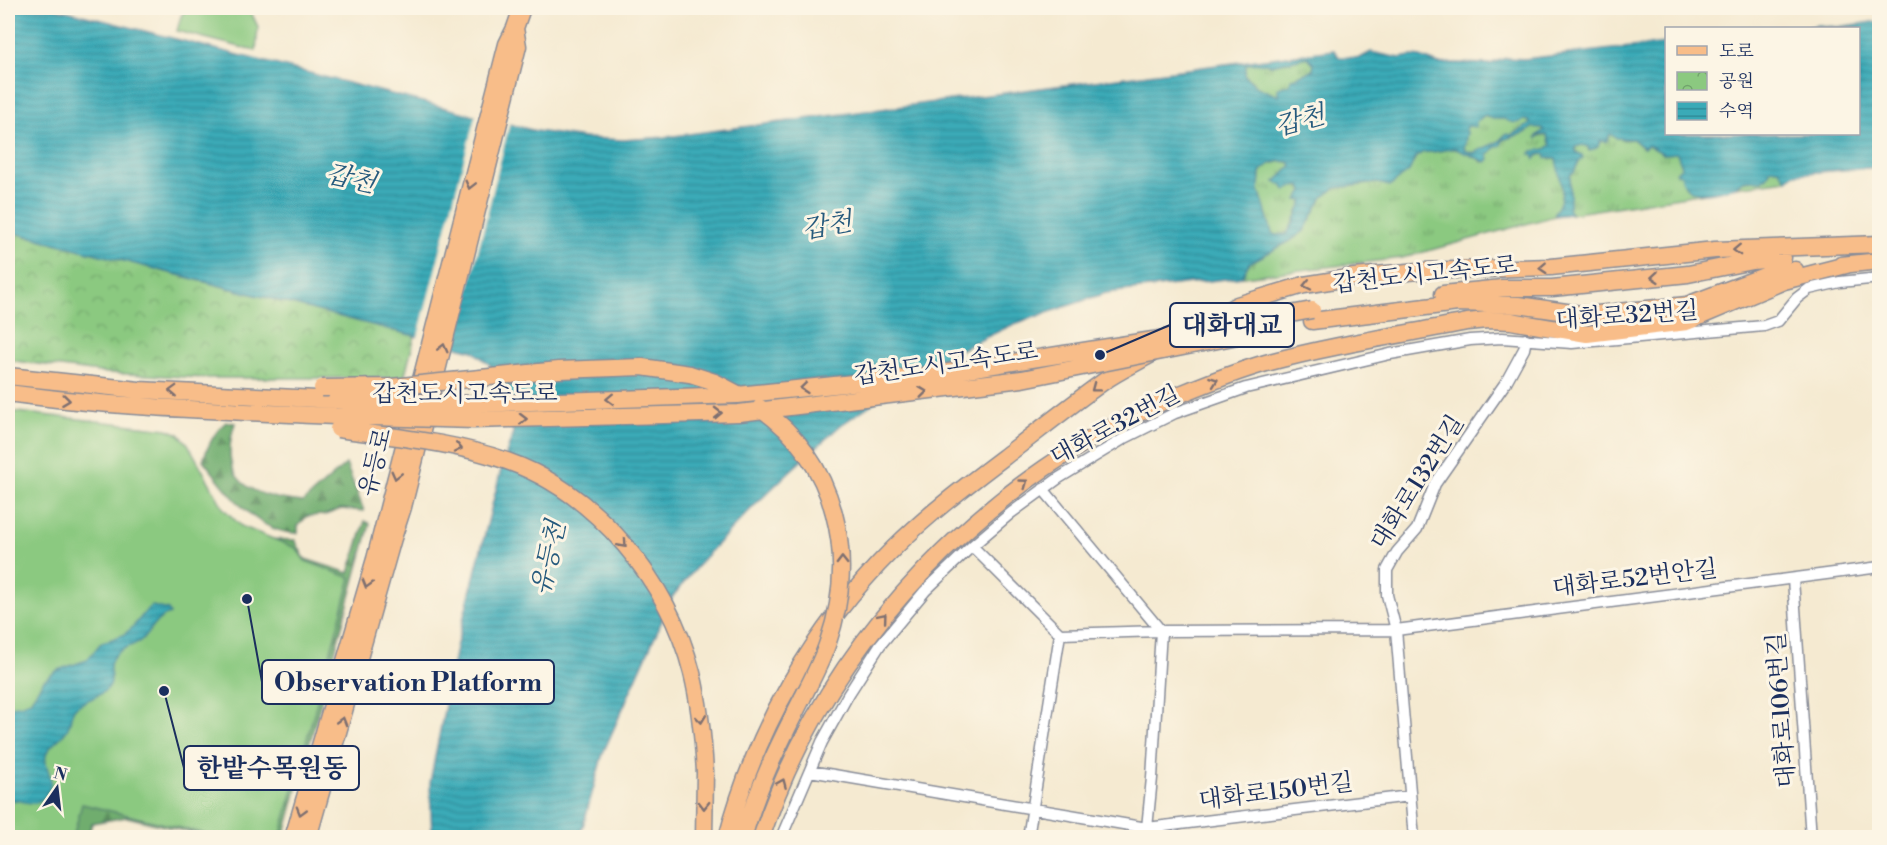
<svg xmlns="http://www.w3.org/2000/svg" width="1887" height="845" viewBox="0 0 1887 845" font-family="'Libre Bodoni','Noto Serif KR',serif">
	<style>
		.grass { fill: url(#grass-tufts); stroke: #537c6f; stroke-width: 1.5 }
		.forest { fill: url(#forest-firs); stroke: #466e66; stroke-width: 1.5 }
		.park { fill: url(#park-crowns); stroke: #537c6f; stroke-width: 1.5 }
		.garden { fill: #8bc980; stroke: #537c6f; stroke-width: 1.5 }
		.water { fill: url(#water-rules); stroke: #2a6c8a; stroke-width: 1.5; fill-rule: evenodd }
		.pier { fill: #f5ead1 }
		.lines { fill: none; stroke-linecap: round; stroke-linejoin: round }
		.minor-casing { stroke: #888c98; stroke-width: 13 }
		.primary-casing { stroke: #888c98; stroke-width: 19 }
		.trunk-casing { stroke: #888c98; stroke-width: 19 }
		.minor { stroke: #fff; stroke-width: 10 }
		.primary { stroke: #f8bd89; stroke-width: 16 }
		.trunk { stroke: #f8bd89; stroke-width: 16 }
		.trunk-bridge-casing { stroke: #888c98; stroke-width: 19; stroke-linecap: butt }
		.trunk-bridge { stroke: #f8bd89; stroke-width: 16 }
		.oneway { stroke: #7e6f71 }
		.labels { text-anchor: middle; stroke-width: 6; stroke-linejoin: round; paint-order: stroke }
		.street-label { font-size: 24px; fill: #1b2f5e; stroke: #fcf5e5 }
		.water-label { font-size: 26px; font-style: italic; fill: #265a7d; stroke: #fcf5e5 }
		.leader { fill: none; stroke: #1b2f5e; stroke-width: 2 }
		.callout-dot { fill: #1b2f5e; stroke: #fcf5e5; stroke-width: 2 }
		.callout { fill: #fcf5e5; stroke: #1b2f5e; stroke-width: 2 }
		.callout-label { font-size: 26px; text-anchor: middle; font-weight: bold; fill: #1b2f5e }
	</style>
	<defs>
		<pattern id="grass-tufts" width="24" height="20" patternUnits="userSpaceOnUse" patternTransform="scale(1.5)"><rect width="24" height="20" fill="#8bc980"/><path d="M3 7l-1-3M5 7V3M7 7l1-3M15 17l-1-3M17 17v-4M19 17l1-3" fill="none" stroke="#71a46c"/></pattern>
		<pattern id="forest-firs" width="22" height="20" patternUnits="userSpaceOnUse" patternTransform="scale(1.5)"><rect width="22" height="20" fill="#70ad6e"/><path d="M5 1l3.5 6h-7zM16 11l3.5 6h-7z" fill="#5b8d5e"/></pattern>
		<pattern id="park-crowns" width="20" height="18" patternUnits="userSpaceOnUse" patternTransform="scale(1.5)"><rect width="20" height="18" fill="#8bc980"/><path d="M2 6a3 3 0 1 1 6 0M12 15a3 3 0 1 1 6 0" fill="none" stroke="#71a46c"/></pattern>
		<pattern id="water-rules" width="6" height="5" patternUnits="userSpaceOnUse" patternTransform="scale(1.5)"><rect width="6" height="5" fill="#3aaab7"/><path d="M0 2.5h6" fill="none" stroke="#308b98"/></pattern>
	</defs>
	<rect width="100%" height="100%" fill="#fcf5e5"/>
	<filter id="ink" filterUnits="userSpaceOnUse"><feTurbulence type="fractalNoise" baseFrequency=".0167" numOctaves="2"/><feDisplacementMap in="SourceGraphic" scale="12" xChannelSelector="R" yChannelSelector="G"/><feConvolveMatrix kernelMatrix="1 2 1 2 8 2 1 2 1" color-interpolation-filters="sRGB"/></filter>
	<filter id="wash" filterUnits="userSpaceOnUse"><feTurbulence type="fractalNoise" baseFrequency=".008" numOctaves="4" result="noise"/><feDisplacementMap in="SourceGraphic" scale="24" xChannelSelector="R" yChannelSelector="G"/><feGaussianBlur stdDeviation="1.35" result="paint"/><feColorMatrix in="noise" values="0 0 0 0 0 0 0 0 0 0 0 0 0 0 0 0 0 1.4 0 .05"/><feComposite in="paint" operator="in"/></filter>
	<g filter="url(#wash)">
		<rect width="100%" height="100%" fill="#f5ead1"/>
		<!-- grass -->
		<path class="grass" d="M1308 57 1314 64 1313 70 1291 79V84L1284 86 1278 97 1257 87 1245 75 1246 63H1266L1271 65Z
			M1485 115C1498 122 1515 117 1530 121L1529 125 1511 135 1506 134 1498 142 1473 153 1464 150 1467 132 1464 129Z
			M1533 127 1543 128 1544 130 1537 137 1547 135 1551 145 1546 149 1533 154 1535 158 1538 155 1544 154 1549 159H1556C1562 175 1566 198 1555 212V216L1402 258 1242 277 1249 263 1290 241 1304 231 1323 196 1335 188 1377 183 1409 171 1415 158 1423 152C1445 154 1446 143 1470 154 1475 157 1478 157 1482 162L1502 140 1527 132Z
			M1610 134 1624 140 1633 139 1643 148 1648 145 1664 154 1677 153 1682 166 1681 175 1685 186 1690 190 1705 193 1571 214 1568 209C1573 195 1568 186 1571 172H1574L1582 155 1576 152 1575 147 1582 145 1587 146 1589 151Z
			M1281 161 1289 162 1292 166 1276 182 1291 187 1301 186 1303 191 1298 200 1303 201 1294 222 1287 234 1276 235 1272 233 1259 189 1260 172 1270 164Z
			M1771 168 1779 169 1787 180 1736 187C1744 177 1755 178 1767 177Z"/>
		<!-- forest -->
		<path class="forest" d="M226 422 235 423C216 482 252 497 303 502L346 464 364 511 341 509 325 515 307 516 298 526V533C255 534 227 490 203 460 208 446 214 432 226 422Z
			M365 521 370 524 284 837H209L127 817 92 823 88 837 61 838 71 812 266 539 295 540 305 559 349 573Z"/>
		<!-- park -->
		<path class="park" d="M8 231 415 336 404 378H207L107 373 8 360Z"/>
		<!-- garden -->
		<path class="garden" d="M187 8H249L258 27 256 51 177 31 181 16Z
			M8 411 167 429 179 434 188 444 224 509 241 526 296 548 305 561 351 578 280 837H218L82 804 73 837 8 838Z"/>
		<!-- water -->
		<path class="water" d="M8 8H55L536 131 584 138 623 140 666 137 1334 50 1339 57 1360 58 1371 52 1399 58 1412 56 1420 57 1439 64 1453 63 1490 64 1506 58 1524 59 1666 43V134H1858V28H1806L1818 25 1837 27 1879 21V167L1794 174 1787 180 1779 169 1771 168 1767 177 1761 181C1750 180 1743 177 1736 187 1723 190 1699 198 1687 188 1684 185 1682 179 1681 175L1676 173 1682 166 1677 153 1664 154 1648 145 1644 148 1633 139 1616 138 1610 134 1607 141H1600L1598 147 1590 151 1587 146 1582 145 1575 147 1576 152 1582 155 1583 158 1578 163 1574 172 1571 173C1568 186 1573 195 1568 209L1571 214 1555 216V212C1568 195 1559 177 1556 159L1546 158 1545 154 1538 155 1535 159 1533 154H1530L1533 151 1546 149 1551 145 1547 135H1540L1537 138V136L1544 130 1543 128 1533 127 1527 132 1502 140 1501 145 1494 148 1488 155 1489 159 1486 162 1454 148 1432 152H1423L1415 158 1409 171 1390 186 1377 183 1335 188 1323 197 1304 231 1290 241 1249 263 1242 277 1106 293 1014 324 955 352 900 385 841 425 789 472 752 508 704 558 673 596 603 753 580 837H432L430 783 456 648 500 474 513 433 506 392 490 365 473 351 8 231ZM1308 57 1314 64 1313 70 1291 79 1290 84 1278 88V96L1257 87 1245 76 1246 64 1266 63 1271 65ZM1485 115 1493 119H1504C1510 123 1518 124 1524 120L1530 121 1529 125 1511 135 1506 134 1498 142 1473 153 1464 150 1467 132 1465 128 1468 126 1476 127V122ZM1281 161 1289 162 1292 166 1275 182 1282 185 1286 191 1291 187 1301 186 1303 191 1297 200 1303 201 1294 222 1287 234 1276 235 1272 233 1259 189 1260 172 1270 164Z
			M152 606 168 610 170 614C154 618 152 632 140 641 130 648 116 648 111 662 107 671 115 680 108 688 100 697 86 699 76 707 69 714 72 720 68 728 64 737 52 743 47 752 40 769 62 778 42 799 32 809 19 797 8 801V706L20 705 30 701 44 680 58 670 87 660 101 643 123 635 132 628 146 611Z"/>
		<!-- pier -->
		<path class="pier" d="M476 113 510 122 454 349 417 340Z"/>
	</g>
	<g filter="url(#ink)">
		<g class="lines">
			<defs>
				<path id="minor" d="M1043 489 1161 631 1152 778 1146 838
					M972 546 1060 634
					M1793 579 1811 838
					M810 771 1147 828 1410 796
					M781 838 822 742 848 695 880 645 925 591 972 546 1011 513 1059 478 1125 438 1175 413 1246 388 1390 354 1470 340 1502 338 1572 343 1764 326 1778 321 1797 298 1809 289 1840 282 1880 278
					M1028 838 1060 634 1161 631 1396 630 1880 567
					M1414 838 1396 630 1387 595V570L1397 552 1417 529 1435 484 1506 382 1524 349 1526 339"/>
				<path id="primary" d="M293 838 375 559 507 44 515 28 522 8
					M308 838 393 538 403 507 518 46 515 28"/>
				<path id="trunk" d="M1841 265 1880 261
					M1443 294 1502 288H1552L1688 274 1753 261 1783 258
					M1312 321 1458 303 1518 305 1587 315 1687 305 1767 275 1795 270
					M1190 332 1237 305 1304 285 1354 277 1419 271 1551 267 1715 250 1880 244
					M8 376 139 390 336 400
					M8 393C117 408 228 411 338 416
					M704 838 705 772
					M727 838C756 728 813 629 893 549 929 513 971 482 1012 451 1042 428 1072 404 1103 382 1117 372 1134 364 1150 355
					M743 838C757 788 780 742 803 697
					M761 838C828 637 990 473 1183 393 1210 382 1238 371 1266 363 1332 345 1400 335 1467 322L1487 320 1511 321 1587 334 1687 322 1784 281 1850 264"/>
			</defs>
			<!-- minor casing -->
			<use href="#minor" class="minor-casing"/>
			<!-- primary casing -->
			<use href="#primary" class="primary-casing"/>
			<!-- trunk casing -->
			<use href="#trunk" class="trunk-casing"/>
			<!-- minor -->
			<use href="#minor" class="minor"/>
			<!-- primary -->
			<use href="#primary" class="primary"/>
			<!-- trunk -->
			<use href="#trunk" class="trunk"/>
			<defs>
				<path id="trunk-bridge" d="M322 388 391 387 559 370 642 367 690 374 715 382 738 394
					M336 400 474 404 738 395 930 375 1153 340 1312 310
					M760 408C836 461 858 556 828 642 822 661 812 679 803 697
					M338 416 474 420 739 413 1022 379 1243 335
					M338 429C395 437 453 442 507 461 597 493 669 582 692 673 700 705 703 738 705 772"/>
			</defs>
			<!-- trunk-bridge casing -->
			<use href="#trunk-bridge" class="trunk-bridge-casing"/>
			<!-- trunk-bridge -->
			<use href="#trunk-bridge" class="trunk-bridge"/>
		</g>
		<!-- one-way arrows -->
		<defs><path id="oneway-chevron" d="M-2-3.5L2.5 0L-2 3.5" fill="none" stroke-width="1.6" stroke-linecap="round" stroke-linejoin="round" transform="scale(1.5)"/></defs>
		<g class="oneway">
			<use href="#oneway-chevron" transform="translate(470 185) rotate(104)"/>
			<use href="#oneway-chevron" transform="translate(1737 250) rotate(178)"/>
			<use href="#oneway-chevron" transform="translate(1543 268) rotate(177)"/>
			<use href="#oneway-chevron" transform="translate(1655 277) rotate(175)"/>
			<use href="#oneway-chevron" transform="translate(1307 285) rotate(168)"/>
			<use href="#oneway-chevron" transform="translate(443 348) rotate(-76)"/>
			<use href="#oneway-chevron" transform="translate(1214 381) rotate(-20)"/>
			<use href="#oneway-chevron" transform="translate(804 388) rotate(174)"/>
			<use href="#oneway-chevron" transform="translate(1095 388) rotate(143)"/>
			<use href="#oneway-chevron" transform="translate(173 391) rotate(-178)"/>
			<use href="#oneway-chevron" transform="translate(923 392) rotate(-7)"/>
			<use href="#oneway-chevron" transform="translate(610 399) rotate(178)"/>
			<use href="#oneway-chevron" transform="translate(66 400) rotate(7)"/>
			<use href="#oneway-chevron" transform="translate(718 413) rotate(-1)"/>
			<use href="#oneway-chevron" transform="translate(523 419) rotate(-1)"/>
			<use href="#oneway-chevron" transform="translate(458 448) rotate(12)"/>
			<use href="#oneway-chevron" transform="translate(396 475) rotate(104)"/>
			<use href="#oneway-chevron" transform="translate(1024 483) rotate(-36)"/>
			<use href="#oneway-chevron" transform="translate(623 544) rotate(48)"/>
			<use href="#oneway-chevron" transform="translate(842 561) rotate(-91)"/>
			<use href="#oneway-chevron" transform="translate(367 584) rotate(106)"/>
			<use href="#oneway-chevron" transform="translate(883 617) rotate(-50)"/>
			<use href="#oneway-chevron" transform="translate(701 719) rotate(83)"/>
			<use href="#oneway-chevron" transform="translate(342 721) rotate(-74)"/>
			<use href="#oneway-chevron" transform="translate(782 783) rotate(-67)"/>
			<use href="#oneway-chevron" transform="translate(704 805) rotate(91)"/>
			<use href="#oneway-chevron" transform="translate(301 811) rotate(106)"/>
		</g>
	</g>
	<g class="labels">
		<!-- street labels -->
		<g class="street-label">
			<text transform="translate(1425 274) rotate(-6)" y="8">갑천도시고속도로</text>
			<text transform="translate(1627 315) rotate(-4)" y="8">대화로32번길</text>
			<text transform="translate(946 363) rotate(-8)" y="8">갑천도시고속도로</text>
			<text x="465" y="401">갑천도시고속도로</text>
			<text transform="translate(1115 425) rotate(-28)" y="8">대화로32번길</text>
			<text transform="translate(375 462) rotate(-76)" y="8">유등로</text>
			<text transform="translate(1417 482) rotate(-58)" y="8">대화로132번길</text>
			<text transform="translate(1635 578) rotate(-7)" y="8">대화로52번안길</text>
			<text transform="translate(1781 710) rotate(-94)" y="8">대화로106번길</text>
			<text transform="translate(1276 791) rotate(-7)" y="8">대화로150번길</text>
		</g>
		<!-- water labels -->
		<g class="water-label">
			<text transform="translate(1300 120) rotate(-15)" y="9">갑천</text>
			<text transform="translate(351 178) rotate(13)" y="9">갑천</text>
			<text transform="translate(827 225) rotate(-10)" y="9">갑천</text>
			<text transform="translate(548 558) rotate(-77)" y="9">유등천</text>
		</g>
	</g>
	<!-- callouts -->
	<path class="leader" d="M1100 355L1170 325M247 599L262 682M164 691L184 768"/>
	<g class="callout-dot">
		<circle cx="1100" cy="355" r="6"/>
		<circle cx="247" cy="599" r="6"/>
		<circle cx="164" cy="691" r="6"/>
	</g>
	<g class="callout">
		<rect x="1170" y="303" width="124" height="44" rx="6"/>
		<rect x="262" y="660" width="292" height="44" rx="6"/>
		<rect x="184" y="746" width="175" height="44" rx="6"/>
	</g>
	<g class="callout-label">
		<text x="1232" y="334">대화대교</text>
		<text x="408" y="691">Observation Platform</text>
		<text x="272" y="777">한밭수목원동</text>
	</g>
	<!-- margin -->
	<rect width="1887" height="845" fill="none" stroke="#fcf5e5" stroke-width="30"/>
	<!-- legend -->
	<rect x="1665" y="27" width="195" height="108" fill="#fcf5e5" stroke="#a2a6af" stroke-width="1.5"/>
	<rect x="1677" y="46" width="30" height="9" fill="#f8bd89" stroke="#a2a6af" stroke-width="1.5"/>
	<text x="1719" y="57" font-size="18" fill="#1b2f5e">도로</text>
	<rect x="1677" y="72" width="30" height="18" fill="url(#park-crowns)" stroke="#a2a6af" stroke-width="1.5"/>
	<text x="1719" y="87" font-size="18" fill="#1b2f5e">공원</text>
	<rect x="1677" y="102" width="30" height="18" fill="url(#water-rules)" stroke="#a2a6af" stroke-width="1.5"/>
	<text x="1719" y="117" font-size="18" fill="#1b2f5e">수역</text>
	<!-- north arrow -->
	<g transform="translate(57 788) rotate(14)" stroke="#fcf5e5" stroke-width="4.5" paint-order="stroke">
	<path d="M0-4.5L10 22L0 15L-10 22Z" fill="#1b2f5e"/>
	<text y="-9" font-size="16" font-weight="bold" text-anchor="middle" fill="#1b2f5e">N</text>
	</g>
</svg>
